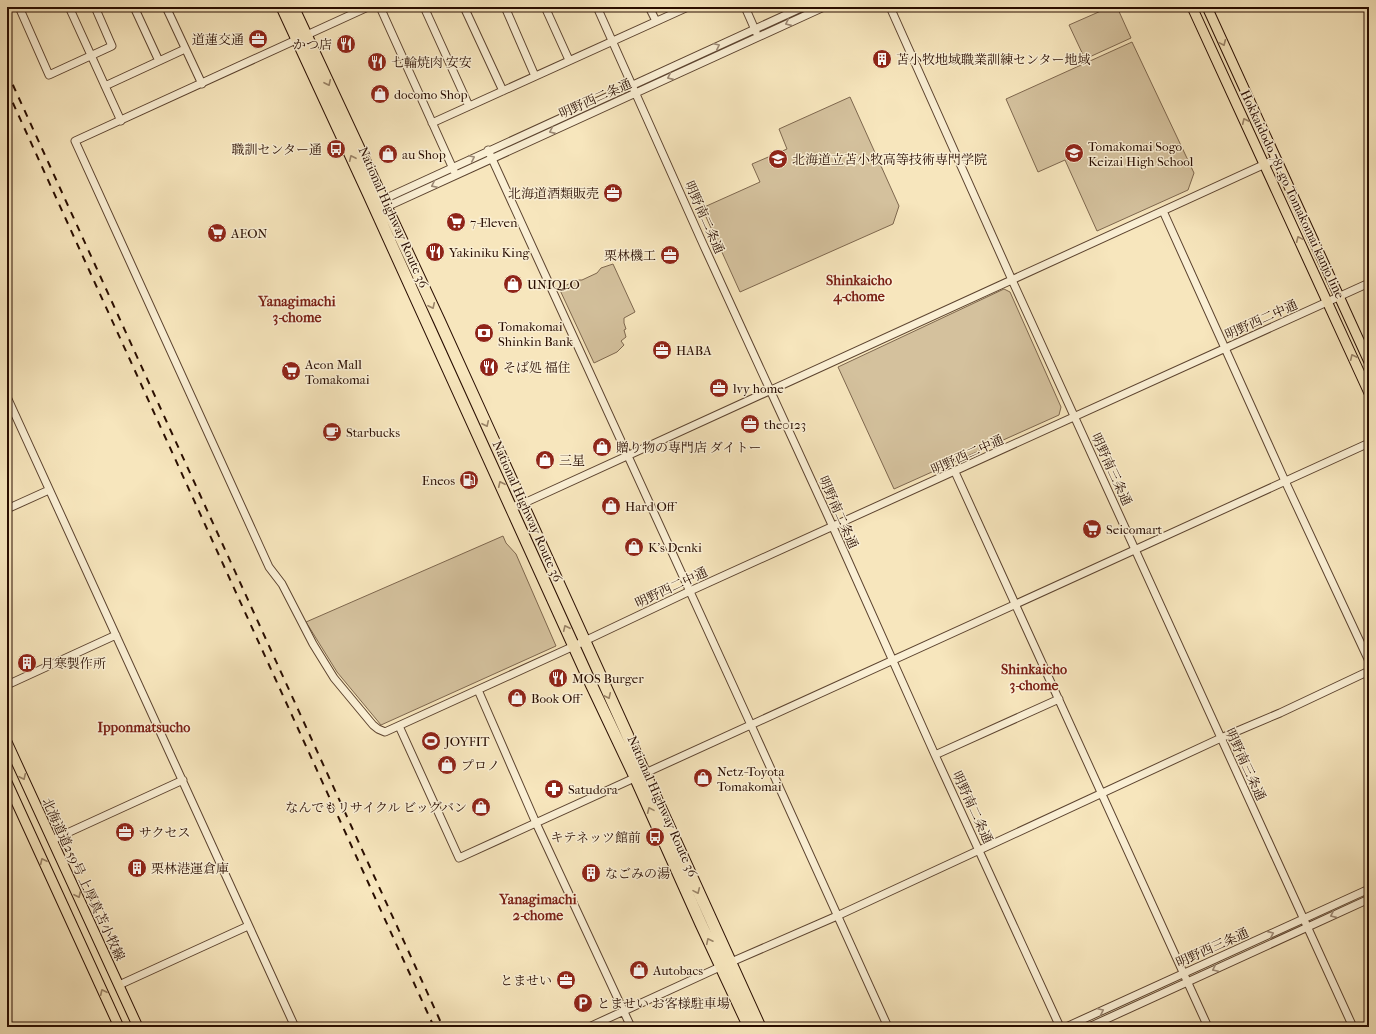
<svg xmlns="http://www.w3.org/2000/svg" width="1376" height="1034" viewBox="0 0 1376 1034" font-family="'IM FELL French Canon','Noto Serif JP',serif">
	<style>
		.green { fill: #d4c19d; stroke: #7e674e }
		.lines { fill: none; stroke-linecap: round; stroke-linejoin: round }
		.minor-casing { stroke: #5c432f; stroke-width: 9 }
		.major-casing { stroke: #290d00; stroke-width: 11 }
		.highway-casing { stroke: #290d00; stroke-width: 13 }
		.minor { stroke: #faefd4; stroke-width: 7 }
		.major { stroke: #f7e6bd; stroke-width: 9 }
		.highway { stroke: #f7e6bd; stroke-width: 11 }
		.rail { stroke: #290d00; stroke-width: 2; stroke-dasharray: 7 7; stroke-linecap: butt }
		.oneway { stroke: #9c8975 }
		.oneway2 { stroke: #9a8468 }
		.labels { text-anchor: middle; stroke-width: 3; stroke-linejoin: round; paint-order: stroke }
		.poi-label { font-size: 13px; fill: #290d00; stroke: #faefd4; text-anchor: start }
		.street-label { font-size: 13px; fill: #290d00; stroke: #faefd4 }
		.neighbourhood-label { font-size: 14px; font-weight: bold; fill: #7a1f14; stroke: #faefd4 }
	</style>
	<rect width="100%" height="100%" fill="#f7e6bd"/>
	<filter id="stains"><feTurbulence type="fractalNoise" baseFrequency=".005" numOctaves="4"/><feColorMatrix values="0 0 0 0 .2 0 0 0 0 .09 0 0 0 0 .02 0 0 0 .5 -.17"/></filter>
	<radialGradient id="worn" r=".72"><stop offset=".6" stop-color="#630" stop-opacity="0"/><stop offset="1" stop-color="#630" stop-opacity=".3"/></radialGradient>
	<!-- green -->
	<path class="green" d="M1110 7H1117L1131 38 1085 59 1069 25Z
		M1132 42 1194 173 1188 190 1097 231 1065 160 1038 172 1006 99Z
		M850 97 899 206 893 224 740 292 702 208 760 182 752 164 787 149 779 129Z
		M613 264 635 312 624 318V323L626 329 624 330 626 337 621 341 624 345 617 352 594 363 559 288 579 280H582L597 273 601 268Z
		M1004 289 1010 292 1061 407 1059 415 894 489 838 367Z
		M503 536 506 543 516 554 556 646 381 725 337 672 306 622Z"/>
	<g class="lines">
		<defs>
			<path id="minor" d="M19 7 49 75 112 46 95 7
				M69 7 121 121
				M134 7 159 61
				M166 7 202 84
				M368 7 75 141 269 567 282 584 313 644 334 678 373 725 378 729 385 732 574 646 690 591 1369 283
				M380 7 454 171
				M424 7 469 106
				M464 7 503 91
				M505 7 535 76
				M545 7 569 60
				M597 7 703 244 833 527 935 755 1060 1027
				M649 7 656 21
				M745 7 756 32
				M890 7 1012 280 1353 1027
				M105 86 185 49
				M432 123 688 7
				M488 150 751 725 888 1027
				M380 201 803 7
				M384 208 824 7
				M1163 211 1285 481 1369 661
				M7 397 295 1027
				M955 472 1208 1027
				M511 507 522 504 1276 159
				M7 509 49 490
				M7 685 116 635
				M478 690 536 823 631 1027
				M399 726 459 858 1369 443
				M935 755 1059 699
				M52 840 183 780
				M119 985 248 926
				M589 1027 722 966 837 916 1221 738 1280 713 1369 671
				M1066 1027 1369 889
				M1089 1027 1369 899"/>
			<path id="major" d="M1192 7 1369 393
				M1207 7 1369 362
				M7 742 138 1027
				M7 782 119 1027"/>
			<path id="highway" d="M282 7 368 193 591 684 635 777 701 924 749 1027
				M293 7 439 320 760 1027"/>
		</defs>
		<!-- minor casing -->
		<use href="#minor" class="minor-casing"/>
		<!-- major casing -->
		<use href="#major" class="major-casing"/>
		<!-- highway casing -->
		<use href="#highway" class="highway-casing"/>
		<!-- minor -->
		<use href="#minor" class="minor"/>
		<!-- major -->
		<use href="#major" class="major"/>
		<!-- highway -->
		<use href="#highway" class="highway"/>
		<!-- rail -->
		<path class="rail" d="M7 72 443 1027
			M7 90 434 1027"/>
	</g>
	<!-- one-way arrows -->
	<defs><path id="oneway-chevron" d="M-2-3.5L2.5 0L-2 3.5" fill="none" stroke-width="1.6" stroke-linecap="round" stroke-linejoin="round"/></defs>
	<g class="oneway">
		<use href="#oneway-chevron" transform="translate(788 23) rotate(156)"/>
		<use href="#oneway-chevron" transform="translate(717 46) rotate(-25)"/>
		<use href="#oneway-chevron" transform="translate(670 77) rotate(156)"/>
		<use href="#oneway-chevron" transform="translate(552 131) rotate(156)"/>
		<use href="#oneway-chevron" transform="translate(472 158) rotate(-25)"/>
		<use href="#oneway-chevron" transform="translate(434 185) rotate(154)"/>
		<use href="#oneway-chevron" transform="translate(1333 915) rotate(156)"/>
		<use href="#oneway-chevron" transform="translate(1271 934) rotate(-24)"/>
		<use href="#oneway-chevron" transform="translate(1215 969) rotate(155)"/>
		<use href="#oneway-chevron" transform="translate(1101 1011) rotate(-25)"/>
	</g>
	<g class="oneway2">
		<use href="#oneway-chevron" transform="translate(1223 43) rotate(66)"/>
		<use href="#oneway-chevron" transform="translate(328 83) rotate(65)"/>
		<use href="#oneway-chevron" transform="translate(1245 121) rotate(-115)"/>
		<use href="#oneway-chevron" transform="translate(352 158) rotate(-115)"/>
		<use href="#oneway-chevron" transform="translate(1299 239) rotate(-114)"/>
		<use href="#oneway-chevron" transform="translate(432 306) rotate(65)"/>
		<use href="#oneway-chevron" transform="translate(1353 357) rotate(-115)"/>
		<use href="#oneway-chevron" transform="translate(486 424) rotate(65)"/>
		<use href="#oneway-chevron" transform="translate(501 484) rotate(-115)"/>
		<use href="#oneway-chevron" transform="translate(566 628) rotate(-115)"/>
		<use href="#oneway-chevron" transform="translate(608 696) rotate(65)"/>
		<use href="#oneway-chevron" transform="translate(23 777) rotate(65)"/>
		<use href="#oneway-chevron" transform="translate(650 810) rotate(-114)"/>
		<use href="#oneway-chevron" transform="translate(43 861) rotate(-115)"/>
		<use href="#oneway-chevron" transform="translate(697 891) rotate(66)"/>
		<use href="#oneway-chevron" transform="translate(78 895) rotate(65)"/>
		<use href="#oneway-chevron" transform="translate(709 941) rotate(-116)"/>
		<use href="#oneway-chevron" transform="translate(103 992) rotate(-115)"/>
	</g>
	<!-- icons -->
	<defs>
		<symbol id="office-disc" viewBox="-11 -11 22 22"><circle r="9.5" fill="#8f2418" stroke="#faefd4"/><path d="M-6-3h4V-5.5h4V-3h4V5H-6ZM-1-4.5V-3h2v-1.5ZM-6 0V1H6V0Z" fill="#fff"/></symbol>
		<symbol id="restaurant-disc" viewBox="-11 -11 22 22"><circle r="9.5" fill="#8f2418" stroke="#faefd4"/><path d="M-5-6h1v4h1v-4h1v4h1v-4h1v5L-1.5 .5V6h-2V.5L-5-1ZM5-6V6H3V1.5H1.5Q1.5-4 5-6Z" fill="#fff"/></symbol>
		<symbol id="building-disc" viewBox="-11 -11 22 22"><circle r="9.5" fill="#8f2418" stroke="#faefd4"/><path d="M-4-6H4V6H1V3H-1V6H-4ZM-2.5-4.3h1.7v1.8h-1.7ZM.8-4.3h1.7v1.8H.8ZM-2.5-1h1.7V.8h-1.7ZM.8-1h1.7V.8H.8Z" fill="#fff"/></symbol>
		<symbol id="shop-disc" viewBox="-11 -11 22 22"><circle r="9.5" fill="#8f2418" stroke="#faefd4"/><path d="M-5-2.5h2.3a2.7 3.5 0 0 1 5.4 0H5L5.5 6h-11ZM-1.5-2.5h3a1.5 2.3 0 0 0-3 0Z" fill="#fff"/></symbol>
		<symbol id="bus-disc" viewBox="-11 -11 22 22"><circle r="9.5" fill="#8f2418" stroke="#faefd4"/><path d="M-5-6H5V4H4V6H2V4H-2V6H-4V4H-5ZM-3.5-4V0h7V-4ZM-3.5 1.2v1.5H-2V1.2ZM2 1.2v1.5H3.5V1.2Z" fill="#fff"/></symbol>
		<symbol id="school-disc" viewBox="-11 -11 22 22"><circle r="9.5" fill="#8f2418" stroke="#faefd4"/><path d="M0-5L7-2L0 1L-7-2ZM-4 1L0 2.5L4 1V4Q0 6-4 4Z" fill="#fff"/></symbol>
		<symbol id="supermarket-disc" viewBox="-11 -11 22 22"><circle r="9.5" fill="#8f2418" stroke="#faefd4"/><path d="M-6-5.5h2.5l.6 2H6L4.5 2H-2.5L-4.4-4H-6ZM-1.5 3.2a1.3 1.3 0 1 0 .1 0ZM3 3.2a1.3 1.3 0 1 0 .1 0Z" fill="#fff"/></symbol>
		<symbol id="bank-disc" viewBox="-11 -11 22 22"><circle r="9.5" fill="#8f2418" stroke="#faefd4"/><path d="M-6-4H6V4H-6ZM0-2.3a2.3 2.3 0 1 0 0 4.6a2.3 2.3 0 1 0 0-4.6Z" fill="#fff"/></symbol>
		<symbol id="cafe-disc" viewBox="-11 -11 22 22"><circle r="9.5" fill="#8f2418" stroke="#faefd4"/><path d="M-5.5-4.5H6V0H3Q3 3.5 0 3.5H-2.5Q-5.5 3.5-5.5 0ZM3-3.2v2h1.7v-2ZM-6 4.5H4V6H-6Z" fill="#fff"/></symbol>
		<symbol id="fuel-disc" viewBox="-11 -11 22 22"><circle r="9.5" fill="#8f2418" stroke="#faefd4"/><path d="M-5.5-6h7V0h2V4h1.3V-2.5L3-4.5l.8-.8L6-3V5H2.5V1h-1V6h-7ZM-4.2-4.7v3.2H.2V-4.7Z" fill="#fff"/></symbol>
		<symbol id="stadium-disc" viewBox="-11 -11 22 22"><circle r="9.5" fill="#8f2418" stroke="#faefd4"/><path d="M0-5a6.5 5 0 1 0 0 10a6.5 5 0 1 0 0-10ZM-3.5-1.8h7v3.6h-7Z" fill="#fff"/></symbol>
		<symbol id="pharmacy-disc" viewBox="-11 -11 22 22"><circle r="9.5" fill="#8f2418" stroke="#faefd4"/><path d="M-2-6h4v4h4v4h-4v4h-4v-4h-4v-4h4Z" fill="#fff"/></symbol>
		<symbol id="parking-disc" viewBox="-11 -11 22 22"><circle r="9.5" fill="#8f2418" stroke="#faefd4"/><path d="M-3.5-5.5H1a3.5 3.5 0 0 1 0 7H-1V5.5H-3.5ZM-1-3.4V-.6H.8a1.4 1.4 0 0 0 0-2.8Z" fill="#fff"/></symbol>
	</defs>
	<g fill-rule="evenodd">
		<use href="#office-disc" x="247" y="28" width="22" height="22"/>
		<use href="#restaurant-disc" x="335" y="33" width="22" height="22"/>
		<use href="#building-disc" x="871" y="48" width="22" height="22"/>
		<use href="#restaurant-disc" x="366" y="51" width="22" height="22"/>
		<use href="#shop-disc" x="369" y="83" width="22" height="22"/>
		<use href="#bus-disc" x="325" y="138" width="22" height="22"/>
		<use href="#school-disc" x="1063" y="142" width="22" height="22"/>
		<use href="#shop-disc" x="377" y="143" width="22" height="22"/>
		<use href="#school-disc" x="767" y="148" width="22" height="22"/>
		<use href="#office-disc" x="602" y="182" width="22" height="22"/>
		<use href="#supermarket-disc" x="445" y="211" width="22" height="22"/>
		<use href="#supermarket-disc" x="206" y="222" width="22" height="22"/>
		<use href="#restaurant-disc" x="424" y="241" width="22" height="22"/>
		<use href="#office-disc" x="659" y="244" width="22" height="22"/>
		<use href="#shop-disc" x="502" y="273" width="22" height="22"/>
		<use href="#bank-disc" x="473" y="322" width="22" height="22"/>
		<use href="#office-disc" x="651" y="339" width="22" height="22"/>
		<use href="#restaurant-disc" x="478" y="356" width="22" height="22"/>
		<use href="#supermarket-disc" x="280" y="360" width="22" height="22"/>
		<use href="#office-disc" x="708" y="377" width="22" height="22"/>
		<use href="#office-disc" x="739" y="413" width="22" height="22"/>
		<use href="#cafe-disc" x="321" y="421" width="22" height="22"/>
		<use href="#shop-disc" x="591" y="436" width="22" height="22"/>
		<use href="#shop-disc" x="534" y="449" width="22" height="22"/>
		<use href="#fuel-disc" x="458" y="469" width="22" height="22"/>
		<use href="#shop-disc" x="600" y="495" width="22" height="22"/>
		<use href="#supermarket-disc" x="1081" y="518" width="22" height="22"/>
		<use href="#shop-disc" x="623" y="536" width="22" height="22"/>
		<use href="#building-disc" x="16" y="652" width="22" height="22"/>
		<use href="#restaurant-disc" x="547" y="667" width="22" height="22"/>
		<use href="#shop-disc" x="506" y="687" width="22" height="22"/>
		<use href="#stadium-disc" x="420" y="730" width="22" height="22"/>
		<use href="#shop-disc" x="436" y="754" width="22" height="22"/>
		<use href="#shop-disc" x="692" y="767" width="22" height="22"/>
		<use href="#pharmacy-disc" x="543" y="778" width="22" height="22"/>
		<use href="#shop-disc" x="470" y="796" width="22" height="22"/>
		<use href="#office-disc" x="114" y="821" width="22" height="22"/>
		<use href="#bus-disc" x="644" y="826" width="22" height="22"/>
		<use href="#building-disc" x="126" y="857" width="22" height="22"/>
		<use href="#building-disc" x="580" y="862" width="22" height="22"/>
		<use href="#shop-disc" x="628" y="959" width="22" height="22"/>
		<use href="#office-disc" x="555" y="969" width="22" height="22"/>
		<use href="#parking-disc" x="572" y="992" width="22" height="22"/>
	</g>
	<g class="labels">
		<!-- poi labels -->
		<g class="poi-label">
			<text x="244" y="44" text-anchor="end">道蓮交通</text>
			<text x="332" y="49" text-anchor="end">かつ店</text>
			<text x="896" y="64">苫小牧地域職業訓練センター地域</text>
			<text x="391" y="67">七輪焼肉 安安</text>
			<text x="394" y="99">docomo Shop</text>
			<text x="1088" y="151">Tomakomai Sogo<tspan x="1088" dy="15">Keizai High School</tspan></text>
			<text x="322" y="154" text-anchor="end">職訓センター通</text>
			<text x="402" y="159">au Shop</text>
			<text x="792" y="164">北海道立苫小牧高等技術専門学院</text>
			<text x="599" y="198" text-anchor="end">北海道酒類販売</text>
			<text x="470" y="227">7-Eleven</text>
			<text x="231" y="238">AEON</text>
			<text x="449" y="257">Yakiniku King</text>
			<text x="656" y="260" text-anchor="end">栗林機工</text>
			<text x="527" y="289">UNIQLO</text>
			<text x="498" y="331">Tomakomai<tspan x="498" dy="15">Shinkin Bank</tspan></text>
			<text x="676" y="355">HABA</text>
			<text x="305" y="369">Aeon Mall<tspan x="305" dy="15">Tomakomai</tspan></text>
			<text x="503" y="372">そば処 福住</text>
			<text x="733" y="393">lvy home</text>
			<text x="764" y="429">the0123</text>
			<text x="346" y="437">Starbucks</text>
			<text x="616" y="452">贈り物の専門店 ダイトー</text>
			<text x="559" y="465">三星</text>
			<text x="455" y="485" text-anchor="end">Eneos</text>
			<text x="625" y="511">Hard Off</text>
			<text x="1106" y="534">Seicomart</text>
			<text x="648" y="552">K's Denki</text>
			<text x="41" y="668">月寒製作所</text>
			<text x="572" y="683">MOS Burger</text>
			<text x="531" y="703">Book Off</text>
			<text x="445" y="746">JOYFIT</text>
			<text x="461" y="770">プロノ</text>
			<text x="717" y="776">Netz-Toyota<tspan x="717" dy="15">Tomakomai</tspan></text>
			<text x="568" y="794">Satudora</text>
			<text x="467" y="812" text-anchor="end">なんでもリサイクル ビッグバン</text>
			<text x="139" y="837">サクセス</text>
			<text x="641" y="842" text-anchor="end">キテネッツ館前</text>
			<text x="151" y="873">栗林港運倉庫</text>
			<text x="605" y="878">なごみの湯</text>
			<text x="653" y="975">Autobacs</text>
			<text x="552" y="985" text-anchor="end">とませい</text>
			<text x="597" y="1008">とませい お客様駐車場</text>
		</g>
		<!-- street labels -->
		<g class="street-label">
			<text transform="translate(595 98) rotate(-24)" y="5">明野西二条通</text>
			<text transform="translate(1293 194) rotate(65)" y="5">Hokkaidodo 781-go Tomakomai kanjo line</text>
			<text transform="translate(394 217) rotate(66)" y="5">National Highway Route 36</text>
			<text transform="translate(705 217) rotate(66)" y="5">明野南二条通</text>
			<text transform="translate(1261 319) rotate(-24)" y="5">明野西二中通</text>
			<text transform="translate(967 454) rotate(-24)" y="5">明野西二中通</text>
			<text transform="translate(1112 469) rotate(65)" y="5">明野南三条通</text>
			<text transform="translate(528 511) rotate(66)" y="5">National Highway Route 36</text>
			<text transform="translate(839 512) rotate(66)" y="5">明野南二条通</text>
			<text transform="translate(671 587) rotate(-25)" y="5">明野西二中通</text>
			<text transform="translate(1246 764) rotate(65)" y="5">明野南三条通</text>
			<text transform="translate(663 806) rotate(66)" y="5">National Highway Route 36</text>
			<text transform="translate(973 807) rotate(65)" y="5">明野南二条通</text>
			<text transform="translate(84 879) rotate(65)" y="5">北海道道259号 上厚真苫小牧線</text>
			<text transform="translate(1212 947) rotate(-24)" y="5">明野西三条通</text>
		</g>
		<!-- neighbourhood labels -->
		<g class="neighbourhood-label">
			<text x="859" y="285">Shinkaicho<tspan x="859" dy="16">4-chome</tspan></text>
			<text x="297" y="306">Yanagimachi<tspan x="297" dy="16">3-chome</tspan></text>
			<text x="1034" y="674">Shinkaicho<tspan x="1034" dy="16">3-chome</tspan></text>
			<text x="144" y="732">Ipponmatsucho</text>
			<text x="538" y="904">Yanagimachi<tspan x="538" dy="16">2-chome</tspan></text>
		</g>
	</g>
	<!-- margin -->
	<rect width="1376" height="1034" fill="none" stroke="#f7e6bd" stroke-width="24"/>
	<rect x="8" y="8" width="1360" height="1018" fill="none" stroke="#290d00" stroke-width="2"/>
	<rect x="12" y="12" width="1352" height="1010" fill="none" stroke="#290d00"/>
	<rect width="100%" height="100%" filter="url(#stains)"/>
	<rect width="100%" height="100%" fill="url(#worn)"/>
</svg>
